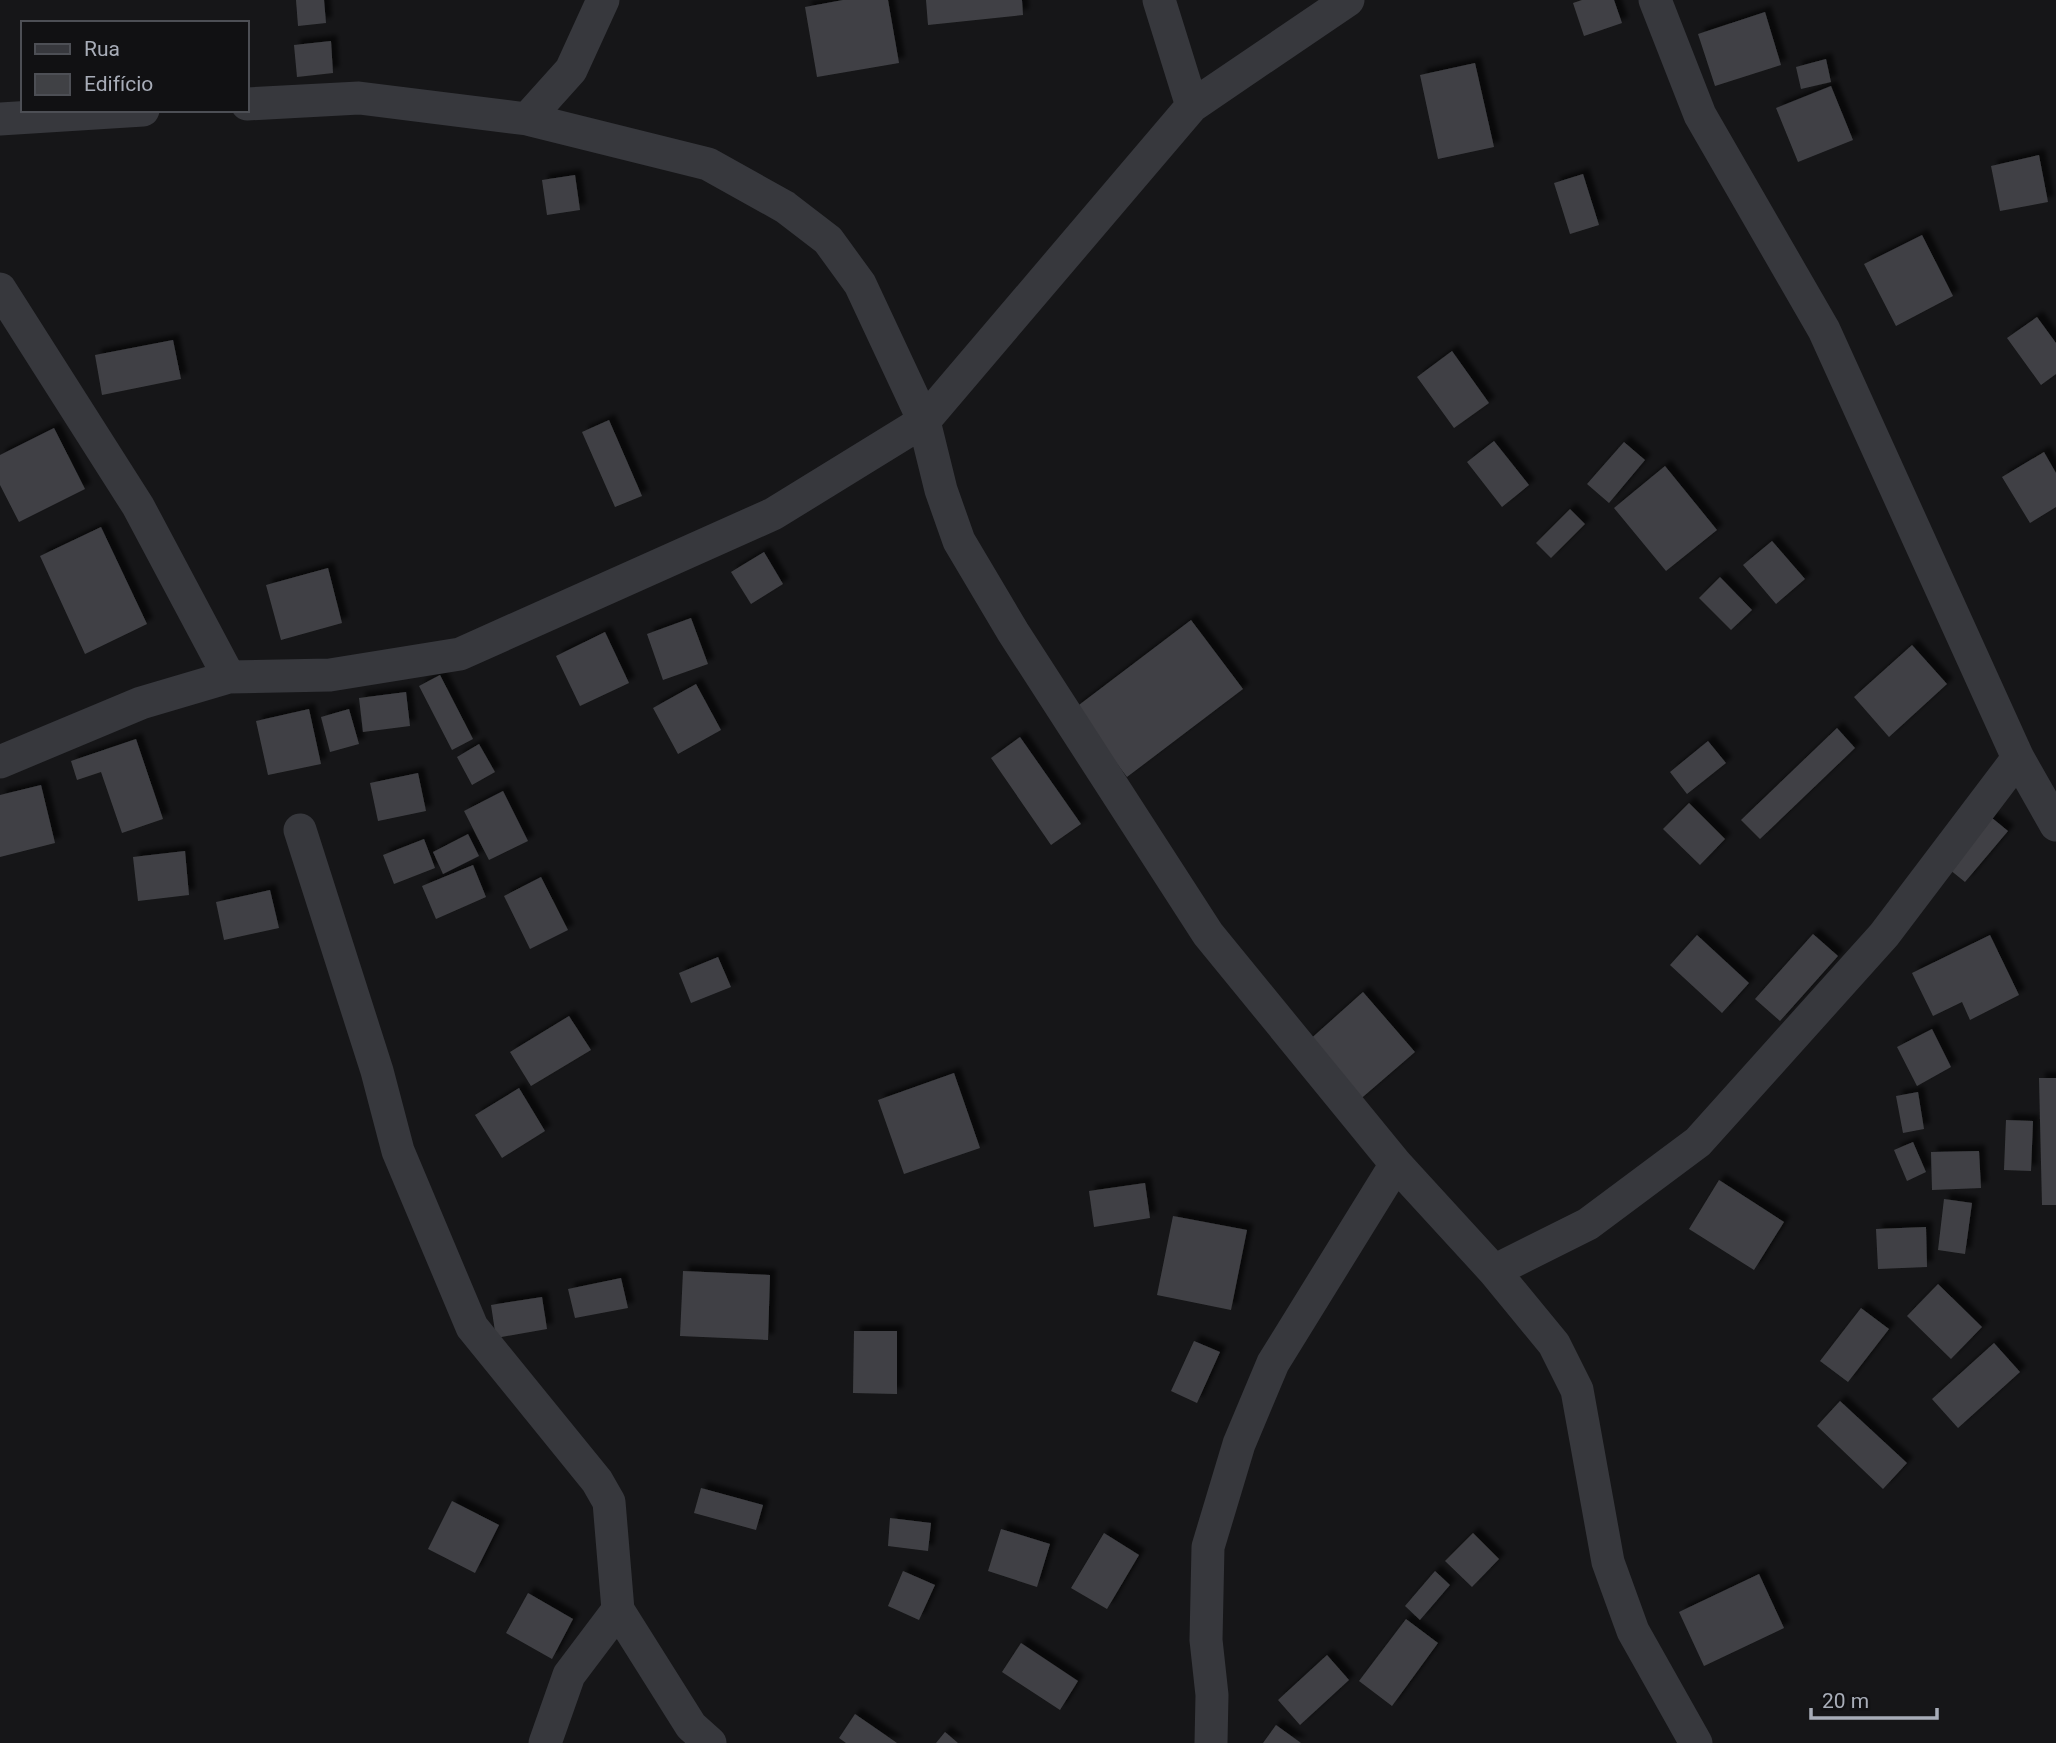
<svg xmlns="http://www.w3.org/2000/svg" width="2056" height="1743" viewBox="0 0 2056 1743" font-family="Roboto,sans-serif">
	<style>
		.building { fill: #404145; filter: url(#shadow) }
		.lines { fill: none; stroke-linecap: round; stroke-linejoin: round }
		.minor { stroke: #37383d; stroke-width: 33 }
	</style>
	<defs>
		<filter id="shadow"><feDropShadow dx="6" dy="-6" stdDeviation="2" flood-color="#0009"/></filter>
	</defs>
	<rect width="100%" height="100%" fill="#161618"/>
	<!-- building -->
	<path class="building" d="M296 0H324L326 23 298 26Z
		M843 0H888L899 63 817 77 805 7Z
		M926 0H1022L1023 15 928 25Z
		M1582 0H1614L1622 23 1584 36 1573 3Z
		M1765 12 1781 65 1715 86 1698 34Z
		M331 41 333 73 297 77 294 45Z
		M1826 59 1831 82 1801 89 1796 67Z
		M1475 63 1494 147 1438 159 1420 75Z
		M1831 86 1853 140 1798 162 1776 108Z
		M2039 155 2048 202 2000 211 1991 166Z
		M1583 174 1599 225 1570 234 1554 183Z
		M575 175 580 210 547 215 542 180Z
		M1922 235 1953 296 1896 326 1864 264Z
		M2037 317 2056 343V374L2041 385 2007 338Z
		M173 340 181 379 102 395 95 355Z
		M1452 351 1489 403 1454 428 1417 377Z
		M609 420 642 496 615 507 582 432Z
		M54 428 85 489 19 522 0 485V455Z
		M1494 441 1529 485 1502 507 1467 462Z
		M1624 442 1645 460 1609 503 1587 484Z
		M2044 452 2056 473V507L2030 523 2002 477Z
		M1665 466 1717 530 1666 571 1614 508Z
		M1570 509 1585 524 1551 558 1536 543Z
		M101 527 147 624 85 654 40 556Z
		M1772 541 1805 579 1776 604 1743 565Z
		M764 552 783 584 751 604 731 572Z
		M328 568 342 623 281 640 266 585Z
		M1720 577 1752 610 1731 630 1699 598Z
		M691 618 708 664 663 680 647 634Z
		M1191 620 1243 689 1127 777 1075 708Z
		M605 632 629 683 580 706 556 656Z
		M1912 645 1947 684 1889 737 1854 697Z
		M440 675 473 739 452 750 419 686Z
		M696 684 721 730 678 754 653 708Z
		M406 692 410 726 363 732 359 698Z
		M309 709 321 764 268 775 256 721Z
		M349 709 359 744 330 752 321 717Z
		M1837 728 1855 748 1760 839 1741 820Z
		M1020 737 1081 824 1051 845 991 758Z
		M136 739 163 819 122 833 101 772 77 780 71 761Z
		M1708 741 1726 763 1687 794 1670 772Z
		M479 744 495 772 472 785 457 757Z
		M418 773 426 811 378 821 370 783Z
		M41 785 55 843 0 857V795Z
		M503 791 528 841 489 860 464 811Z
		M1689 803 1725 839 1700 865 1663 829Z
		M1986 813 2008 831 1965 882 1944 865Z
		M468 834 479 856 443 874 433 852Z
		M424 839 435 868 394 884 383 855Z
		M185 851 189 895 138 901 133 857Z
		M473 865 486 897 436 919 422 886Z
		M541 877 568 930 530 949 504 896Z
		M270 890 279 928 224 940 216 902Z
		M1813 934 1838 956 1780 1021 1755 999Z
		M1697 935 1749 983 1722 1013 1670 965Z
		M1990 935 2019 995 1970 1020 1962 1002 1933 1016 1912 973Z
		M718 957 731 987 691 1003 679 973Z
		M1363 992 1415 1052 1357 1102 1306 1043Z
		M569 1016 591 1050 531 1086 510 1052Z
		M1932 1029 1951 1067 1917 1086 1897 1047Z
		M954 1073 980 1148 904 1174 878 1100Z
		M2039 1078H2056V1205H2042Z
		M519 1088 545 1131 502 1158 475 1115Z
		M1918 1092 1924 1129 1903 1133 1896 1096Z
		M2006 1120 2033 1121 2031 1171 2004 1170Z
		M1913 1142 1926 1172 1907 1181 1894 1150Z
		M1979 1151 1981 1188 1932 1190 1931 1152Z
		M1719 1180 1784 1222 1754 1270 1689 1229Z
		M1145 1183 1150 1218 1094 1227 1089 1191Z
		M1944 1199 1972 1203 1965 1254 1938 1250Z
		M1173 1216 1247 1230 1231 1310 1157 1295Z
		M1926 1227 1927 1267 1878 1269 1876 1229Z
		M683 1271 770 1275 768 1340 680 1336Z
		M621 1278 628 1308 575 1318 568 1289Z
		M1938 1284 1982 1327 1951 1359 1907 1316Z
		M542 1297 547 1329 496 1338 491 1305Z
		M1861 1308 1889 1329 1848 1382 1820 1361Z
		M854 1331H897V1394L853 1393Z
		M1194 1341 1220 1352 1197 1403 1171 1391Z
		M1994 1343 2020 1372 1958 1428 1932 1399Z
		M1840 1401 1907 1463 1883 1489 1817 1426Z
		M701 1488 763 1505 756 1530 694 1513Z
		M452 1501 499 1525 475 1573 428 1549Z
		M890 1518 931 1523 928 1551 888 1546Z
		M1001 1529 1050 1544 1037 1587 988 1571Z
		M1104 1533 1139 1555 1107 1609 1071 1588Z
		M1473 1533 1499 1559 1472 1587 1445 1561Z
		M903 1571 935 1585 919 1620 888 1606Z
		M1435 1571 1450 1585 1420 1620 1405 1606Z
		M1759 1574 1784 1628 1704 1666 1679 1612Z
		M528 1593 573 1619 552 1659 506 1633Z
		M1406 1619 1438 1643 1392 1706 1359 1681Z
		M1021 1643 1078 1681 1060 1710 1002 1672Z
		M1327 1655 1349 1680 1300 1725 1278 1700Z
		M855 1714 897 1743H846L839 1738Z
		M1276 1725 1301 1743H1263Z
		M945 1732 958 1743H936Z"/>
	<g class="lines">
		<!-- minor -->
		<path class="minor" d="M1159 0 1192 106
			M1655 0 1700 115 1824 330 2018 758 2056 825
			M247 104 359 98 527 119 708 164 785 207 828 240 860 284 924 421 941 490 959 541 1013 632 1208 934 1396 1164 1494 1271 1554 1344 1577 1390 1608 1562 1633 1631 1696 1743
			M0 119 143 110
			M527 119 571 70 603 0
			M0 289 138 506 229 677
			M0 762 141 703 229 677 330 675 460 654 773 514 924 421 1192 106 1348 0
			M300 830 377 1071 398 1151 472 1327 597 1481 609 1502 618 1610 691 1726 710 1743
			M1494 1271 1588 1224 1698 1142 1884 935 2018 758
			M545 1743 569 1675 618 1610
			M1211 1743 1212 1695 1206 1640 1208 1547 1239 1444 1273 1363 1396 1164"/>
	</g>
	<!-- legend -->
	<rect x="21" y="21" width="228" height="91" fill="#111113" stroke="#4d4f55" stroke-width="2"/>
	<rect x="35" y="44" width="35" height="10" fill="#37383d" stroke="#4d4f55" stroke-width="2"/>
	<text x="84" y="56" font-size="21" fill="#a8adb8">Rua</text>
	<rect x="35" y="74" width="35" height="21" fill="#404145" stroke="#4d4f55" stroke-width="2"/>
	<text x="84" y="91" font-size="21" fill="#a8adb8">Edifício</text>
	<!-- scale -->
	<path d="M1811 1708v10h126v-10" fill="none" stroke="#a8adb8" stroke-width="3.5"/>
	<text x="1822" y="1708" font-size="21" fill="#a8adb8" stroke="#111113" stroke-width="5" paint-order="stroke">20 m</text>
</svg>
